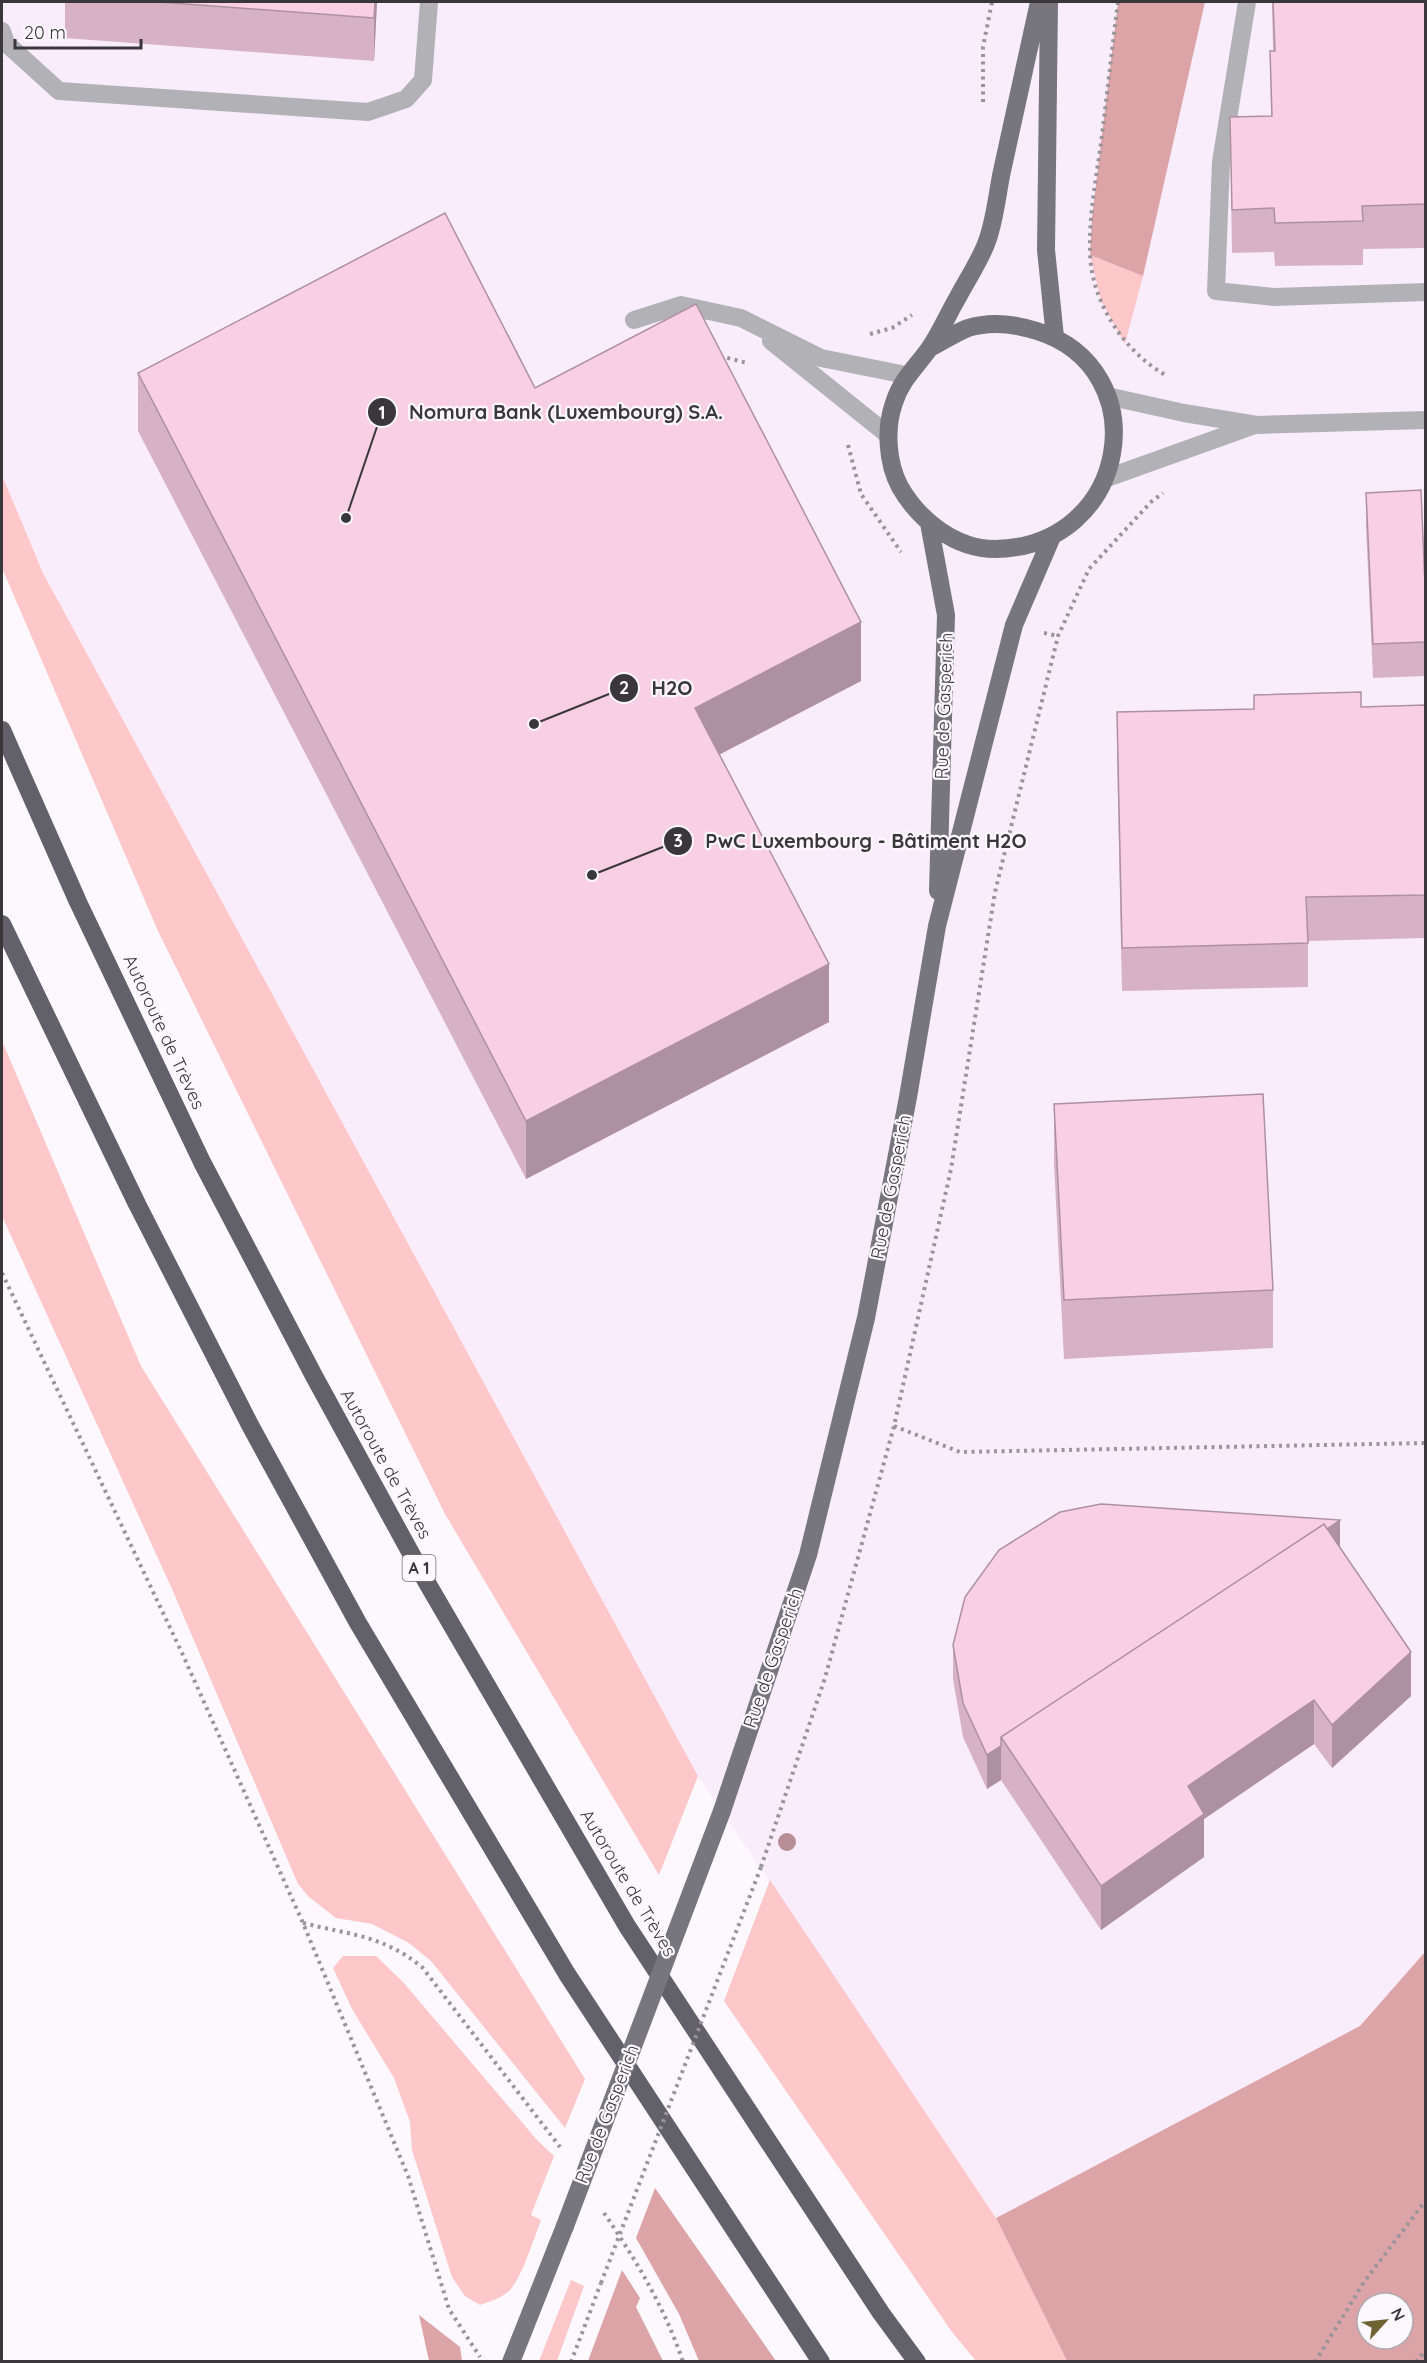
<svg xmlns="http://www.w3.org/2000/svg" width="1427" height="2363" viewBox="0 0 1427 2363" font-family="Quicksand,sans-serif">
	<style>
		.built { fill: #f9edfc }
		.green { fill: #fec7ca }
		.forest { fill: #dca4a7; fill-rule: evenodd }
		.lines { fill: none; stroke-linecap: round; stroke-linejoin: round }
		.path { stroke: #989499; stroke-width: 4; stroke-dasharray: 3 4.5; stroke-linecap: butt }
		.minor { stroke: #b2b2b6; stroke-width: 18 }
		.major { stroke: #77767d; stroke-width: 18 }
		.highway { stroke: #626169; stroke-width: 18 }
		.path-bridge { stroke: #989499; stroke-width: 4; stroke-dasharray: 3 4.5; stroke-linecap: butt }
		.major-bridge { stroke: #77767d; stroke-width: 18 }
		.tree { fill: #b78e96 }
		.wall { fill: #d6b2c4 }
		.shaded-wall { fill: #ae91a0 }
		.building { fill: #f9cfe4; stroke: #ae91a0; stroke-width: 1.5 }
		.labels { text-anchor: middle; stroke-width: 4.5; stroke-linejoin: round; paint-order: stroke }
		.shield { fill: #fdf8fe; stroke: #747175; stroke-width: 1.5 }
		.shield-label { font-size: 16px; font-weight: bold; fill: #3a373a }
		.street-label { font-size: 18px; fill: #3a373a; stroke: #fdf8fe }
		.leader { fill: none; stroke: #3a373a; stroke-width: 2 }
		.callout-dot { fill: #3a373a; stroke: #fdf8fe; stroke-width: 2 }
		.mark-label { font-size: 18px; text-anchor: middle; font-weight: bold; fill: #fff }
		.callout-label { font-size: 20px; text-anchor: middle; font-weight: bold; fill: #3a373a; stroke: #fdf8fe; stroke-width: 4.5; stroke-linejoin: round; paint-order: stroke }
	</style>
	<rect width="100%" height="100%" fill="#fdf8fe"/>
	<!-- built -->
	<path class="built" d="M2 2H1425L1426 1952 1360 2026 996 2218 698 1776 43 573 2 475Z"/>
	<!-- green -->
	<path class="green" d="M1090 255 1143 276 1125 344 1101 301Z
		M2 475 43 573 698 1776 659 1875 445 1514 158 931 2 568Z
		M2 1041 141 1366 585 2079 565 2128 431 1961 409 1943 372 1924 336 1918 309 1897 298 1884 172 1589 2 1216Z
		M770 1880 996 2218 1067 2361H976L952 2332 724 2001Z
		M343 1956H376L403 1982 537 2140 554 2156 531 2215 541 2220C534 2238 522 2277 510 2290 502 2298 489 2302 480 2305L465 2296 452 2277 412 2150 410 2122 394 2078 352 2009 333 1968Z
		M571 2280 584 2286 557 2361H539Z"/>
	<!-- forest -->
	<path class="forest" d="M1118 2H1205L1143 276 1090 255 1092 217Z
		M1425 1952V2361H1067L996 2218 1360 2026ZM1367 2303H1403V2339H1367Z
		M655 2188 776 2361H699L679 2314 636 2238Z
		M622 2270 640 2298 636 2307 663 2361H588Z
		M419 2315 460 2347 462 2361H429Z"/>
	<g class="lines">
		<!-- path -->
		<path class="path" d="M1118 2C1112 49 1107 96 1101 143 1096 179 1089 216 1090 252 1091 302 1124 352 1167 376
			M983 102V47L992 2
			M870 334 892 328 912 315
			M720 356 747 363
			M848 445 861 494 901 552
			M1044 633 1058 636
			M2 1273 182 1653 303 1923 408 2176 449 2309 480 2357
			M894 1426 960 1452 1426 1443
			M761 1867 825 1678 894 1426 951 1169 995 892 1058 636 1089 569 1151 502 1163 493
			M303 1923C351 1935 382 1935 422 1967L560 2147
			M604 2213C636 2260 665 2308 683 2362
			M571 2362 601 2283
			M1315 2362 1364 2282 1426 2200
			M1416 2362 1426 2350"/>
		<!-- minor -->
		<path class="minor" d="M1247 2 1221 162 1216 291 1274 297 1426 292
			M2 31 6 43 59 91 368 112 406 99 423 80 429 2
			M634 320 681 305 741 318 821 358 906 375
			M771 341 888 435
			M1107 396 1184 413 1257 425 1426 420
			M1107 478 1252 426"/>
		<!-- major -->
		<path class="major" d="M1049 2 1046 250 1055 337
			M930 348C942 342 955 333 968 328 990 321 1015 324 1037 331 1158 369 1130 547 995 549 955 549 919 520 900 487 887 463 885 428 894 403 901 380 916 367 929 349 940 333 948 314 958 297 967 280 979 262 986 244 995 222 997 194 1002 171 1015 114 1027 58 1039 2
			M929 523 946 615 938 891
			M722 1811 808 1555 866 1318 908 1097 937 926 1014 625 1051 539
			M511 2362 565 2226"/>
		<!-- highway -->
		<path class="highway" d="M2 730 78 902 202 1162 314 1376 426 1581 627 1926 881 2313 917 2362
			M2 924 137 1204 250 1425 358 1623 567 1974 821 2362"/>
		<!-- path-bridge -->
		<path class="path-bridge" d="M601 2283 761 1867"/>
		<!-- major-bridge -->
		<path class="major-bridge" d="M565 2226 722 1811"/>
	</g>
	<!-- trees -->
	<circle class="tree" cx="787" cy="1842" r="9"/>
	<!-- wall -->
	<path class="wall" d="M65 2H377L374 61 65 38Z
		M1272 2H1425V248L1363 249V265L1275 266 1274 252 1232 253 1230 117 1271 116 1270 51H1273Z
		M138 373 535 388 861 681 719 755 829 1022 526 1179 138 431Z
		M1366 493 1425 586V676L1373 678 1366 527Z
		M1254 695 1361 707 1425 705V938L1308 941V987L1122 991 1117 756V712L1254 709Z
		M1054 1104 1273 1290V1348L1064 1359 1054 1163Z
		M1340 1548 1411 1696 1332 1768 1314 1744 1204 1819V1857L1101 1930 1001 1780 987 1789 963 1737 953 1679V1645Z"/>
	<!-- shaded-wall -->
	<path class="shaded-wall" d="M375 2H377L374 61V18Z
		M861 622V681L695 767V708Z
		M829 964V1022L526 1179V1121Z
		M1340 1520V1554L1005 1743Z
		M1411 1652V1696L1332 1768V1725Z
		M1314 1700V1744L1204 1819V1857L1101 1930V1886L1188 1786Z
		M1001 1746V1780L987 1789V1755Z"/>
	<!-- building -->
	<path class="building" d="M159 2H375L374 18Z
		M1273 2H1425V204L1362 206 1363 221 1275 223 1274 208 1232 210 1230 117 1272 116 1270 51H1275Z
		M445 213 535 388 696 304 861 622 695 708 829 964 526 1121 138 373Z
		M1421 490 1425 586V642L1373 644 1366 493Z
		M1361 692V707L1425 705V895L1306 897 1308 943 1122 948 1117 712 1254 709V695Z
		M1263 1094 1273 1290 1064 1300 1054 1104Z
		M1101 1504 1340 1520 1327 1529 1324 1524 1001 1737V1746L987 1755 963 1703 953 1645 965 1597 999 1550 1060 1512Z
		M1324 1524 1411 1652 1332 1725 1314 1700 1188 1786 1204 1814 1101 1886 1001 1737Z"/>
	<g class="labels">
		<!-- shield labels -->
		<rect class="shield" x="402.5" y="1555" width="33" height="26" rx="4.5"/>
		<g class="shield-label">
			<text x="419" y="1574">A 1</text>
		</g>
		<!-- street labels -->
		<g class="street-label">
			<text transform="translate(944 706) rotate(-88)" y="6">Rue de Gasperich</text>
			<text transform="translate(164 1032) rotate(65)" y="6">Autoroute de Trèves</text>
			<text transform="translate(891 1187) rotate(-79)" y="6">Rue de Gasperich</text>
			<text transform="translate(386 1464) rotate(61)" y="6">Autoroute de Trèves</text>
			<text transform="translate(773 1658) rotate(-71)" y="6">Rue de Gasperich</text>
			<text transform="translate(628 1883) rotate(59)" y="6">Autoroute de Trèves</text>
			<text transform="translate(607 2114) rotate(-69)" y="6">Rue de Gasperich</text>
		</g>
	</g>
	<!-- callouts -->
	<path class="leader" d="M346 518L382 412M534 724L624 688M592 875L678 841"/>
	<g class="callout-dot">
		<circle cx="346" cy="518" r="6"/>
		<circle cx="534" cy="724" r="6"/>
		<circle cx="592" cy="875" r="6"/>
		<circle cx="382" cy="412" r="15"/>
		<circle cx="624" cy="688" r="15"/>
		<circle cx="678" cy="841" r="15"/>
	</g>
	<g class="mark-label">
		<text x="382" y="419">1</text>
		<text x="624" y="694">2</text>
		<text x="678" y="847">3</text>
	</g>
	<g class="callout-label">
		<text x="566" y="419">Nomura Bank (Luxembourg) S.A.</text>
		<text x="672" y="695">H2O</text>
		<text x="866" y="848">PwC Luxembourg - Bâtiment H2O</text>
	</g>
	<!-- border -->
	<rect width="1427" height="2363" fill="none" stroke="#3a373a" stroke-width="6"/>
	<!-- north arrow -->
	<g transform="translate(1385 2321) rotate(63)"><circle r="28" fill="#fdf8fe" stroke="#afabb0" stroke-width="1.5"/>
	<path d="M0-4.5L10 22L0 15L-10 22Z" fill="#6f6431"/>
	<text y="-9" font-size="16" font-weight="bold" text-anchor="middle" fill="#3a373a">N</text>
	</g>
	<!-- scale -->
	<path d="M15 39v9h126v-9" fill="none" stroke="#3a373a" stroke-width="3"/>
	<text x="24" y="39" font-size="18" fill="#3a373a" stroke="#fdf8fe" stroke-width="4.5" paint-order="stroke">20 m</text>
</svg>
